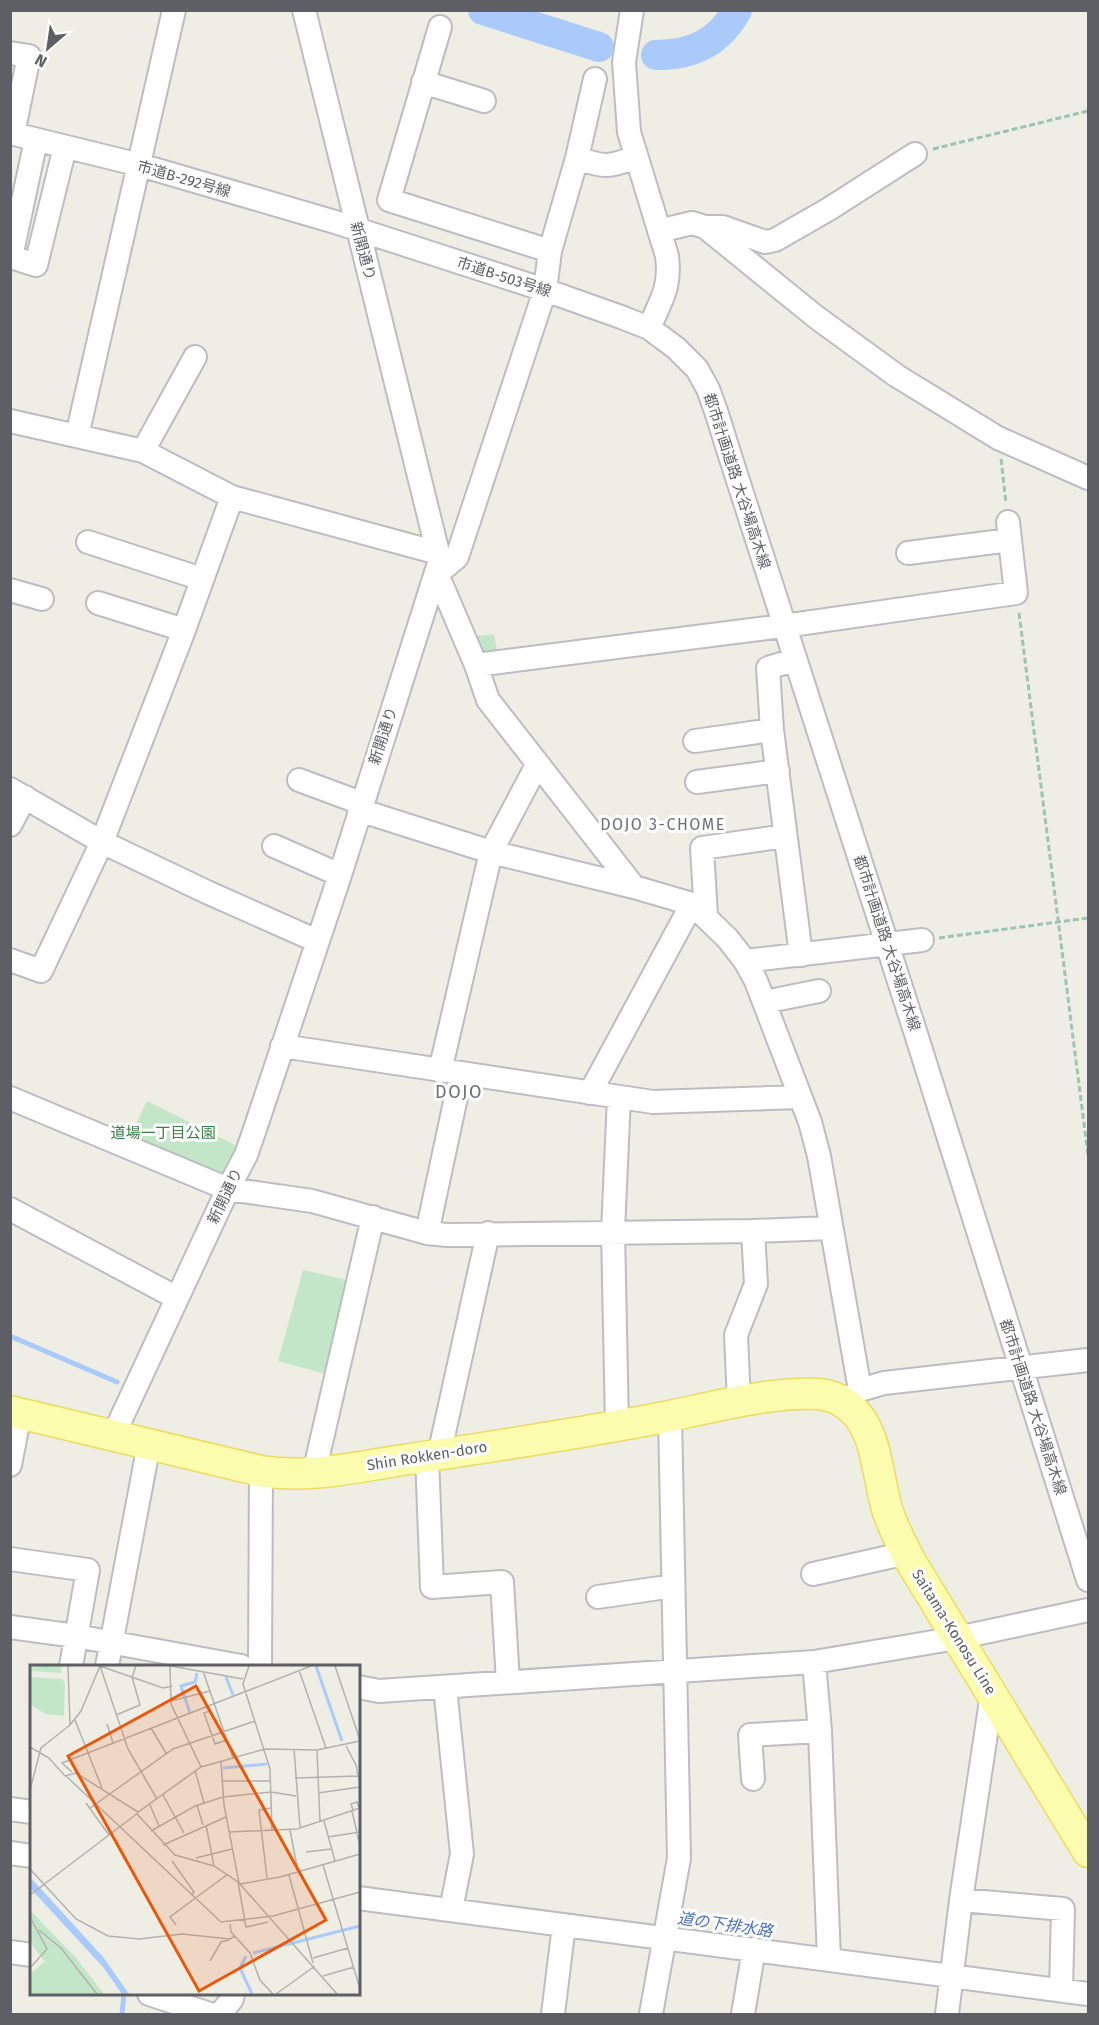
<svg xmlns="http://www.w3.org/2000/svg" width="1099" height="2025" viewBox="0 0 1099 2025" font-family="'Fira Sans','Noto Sans JP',sans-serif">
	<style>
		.green { fill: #c3e5c8 }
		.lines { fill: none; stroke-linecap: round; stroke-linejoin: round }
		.stream { stroke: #a9cafb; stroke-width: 5 }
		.river { stroke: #a9cafb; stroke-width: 30 }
		.minor-casing { stroke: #bcbdc3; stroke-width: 26 }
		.major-casing { stroke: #ebdc61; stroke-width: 33 }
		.path { stroke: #9cc5af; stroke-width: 3; stroke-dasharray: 6 3; stroke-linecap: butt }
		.minor { stroke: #fff; stroke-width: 22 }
		.major { stroke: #fbfcad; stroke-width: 30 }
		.labels { text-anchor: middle; stroke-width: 6; stroke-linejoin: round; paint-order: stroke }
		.street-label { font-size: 15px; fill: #5d5f65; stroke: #fff }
		.park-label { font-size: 15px; fill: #388147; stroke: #fff }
		.neighbourhood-label { font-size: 16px; letter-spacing: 1.5px; fill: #6e7177; stroke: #fff }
		.water-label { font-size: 16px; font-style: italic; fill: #4b70bf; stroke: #fff }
		.quarter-label { font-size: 18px; letter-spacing: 1.5px; fill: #6e7177; stroke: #fff }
		.inset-river { fill: none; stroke: #a9cafb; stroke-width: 3 }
		.inset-road { fill: none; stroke: #b1b1ae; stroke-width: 1.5 }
		.view { fill: #e8590c; fill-opacity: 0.15; stroke: #e8590c; stroke-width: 3 }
		.inset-edge { fill: none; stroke: #5d5f65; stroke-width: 3 }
	</style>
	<rect width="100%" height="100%" fill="#efeee5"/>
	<!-- green -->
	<path class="green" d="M494 634 498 657 479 652 468 637Z
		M147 1101 239 1147 224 1174 212 1178 128 1141Z
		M303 1270 351 1281 329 1375 278 1361Z"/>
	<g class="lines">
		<!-- stream -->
		<path class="stream" d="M10 1336 117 1382
			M122 2014 124 1994"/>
		<!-- river -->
		<path class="river" d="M483 10 599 47
			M656 55C692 55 719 43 737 10"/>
		<defs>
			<path id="minor" d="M632 10 624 62 629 132 667 256C671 288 661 300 649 328
				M440 27 389 200 550 251
				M10 53 29 56 13 134
				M595 79 577 158 550 251 545 290 457 557 437 574 476 665 488 700 634 887 692 904 728 939 745 961 756 981 810 1122 819 1156 860 1390
				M423 82 484 101
				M10 133 140 165 335 222 545 290 621 317 649 328 676 348 697 369 708 389 716 411C781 619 849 826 916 1034 974 1216 1030 1398 1088 1580
				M36 140 11 257 36 265 65 147
				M577 158C603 167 609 168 635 157
				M707 227H723L765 242 775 240 829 209 915 154
				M659 231 692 223 705 227 816 317 897 376 998 438 1088 478
				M10 421 143 451 232 497 438 553
				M77 436 174 10
				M143 451 195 357
				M88 542 202 579
				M908 553 1010 540
				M10 590 42 599
				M98 603 184 630
				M794 660 768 668 772 730 801 955
				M476 665 798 624 1016 593 1008 522
				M695 741 772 730
				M299 780 361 803
				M697 782 778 771
				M10 789 102 842 209 893 317 941
				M359 810 491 852 634 887
				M10 825 25 797
				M274 846 340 875
				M706 916 702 848 785 836
				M10 960 41 971 102 842 184 630 232 497
				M745 961 922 940
				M764 1002 819 991
				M282 1046 653 1102 800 1097
				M440 1071 491 852 537 765
				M590 1093 692 904
				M10 1098 228 1189 312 1201 427 1233 447 1235 753 1231 831 1228
				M10 1209 177 1298
				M427 1233 461 1074
				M849 1398 860 1390 884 1383 1088 1360
				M739 1403 736 1335 756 1284 753 1231
				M617 1426 613 1231 619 1097
				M113 1436 228 1189 246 1155 254 1132 340 875 439 563 438 553 304 10
				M439 1455 488 1233
				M427 1456 432 1587 502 1582 508 1682
				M10 1465 20 1413
				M314 1473 373 1217
				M10 1559 88 1570 71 1666
				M813 1574 907 1553
				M598 1597 673 1586
				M10 1627 76 1636 241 1666
				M814 1662 820 1731 829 1959
				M107 1666 149 1444
				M260 1666 261 1471
				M358 1687 379 1691 814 1662 957 1638 1088 1610
				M445 1687 462 1854 451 1910
				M753 1779 750 1735 820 1731
				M10 1809 32 1812
				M10 1853 32 1856
				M358 1898 1088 1994
				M961 1900 1063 1909 1061 1990
				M10 1952 32 1955
				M149 1994 210 2014
				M220 2014 232 1999 233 1994
				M553 2014 564 1925
				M651 2014 679 1858 670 1416
				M743 2014 754 1949
				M947 2014 961 1900 992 1694"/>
			<path id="major" d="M10 1411 261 1471C310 1479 361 1466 410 1459 496 1446 584 1433 670 1416 713 1407 775 1391 818 1394 832 1395 844 1401 854 1411 877 1433 878 1479 887 1509 893 1528 902 1545 911 1562L1088 1852"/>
		</defs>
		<!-- minor casing -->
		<use href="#minor" class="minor-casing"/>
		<!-- major casing -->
		<use href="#major" class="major-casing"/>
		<!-- path -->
		<path class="path" d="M933 149 1088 111
			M1001 459 1006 503
			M1019 613 1088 1155
			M939 938 1088 918"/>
		<!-- minor -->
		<use href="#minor" class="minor"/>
		<!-- major -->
		<use href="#major" class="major"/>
	</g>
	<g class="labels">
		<!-- street labels -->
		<g class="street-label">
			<text transform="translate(184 179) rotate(16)" y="5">市道B-292号線</text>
			<text transform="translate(363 251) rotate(75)" y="5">新開通り</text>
			<text transform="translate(504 277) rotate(18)" y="5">市道B-503号線</text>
			<text transform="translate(737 481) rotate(72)" y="5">都市計画道路 大谷場高木線</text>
			<text transform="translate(383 736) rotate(-72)" y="5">新開通り</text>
			<text transform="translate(887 943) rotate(72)" y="5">都市計画道路 大谷場高木線</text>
			<text transform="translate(225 1196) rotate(-64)" y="5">新開通り</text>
			<text transform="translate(1033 1407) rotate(72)" y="5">都市計画道路 大谷場高木線</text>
			<text transform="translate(427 1456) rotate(-9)" y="5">Shin Rokken-doro</text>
			<text transform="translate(954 1632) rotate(58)" y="5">Saitama-Konosu Line</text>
		</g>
		<!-- park labels -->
		<g class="park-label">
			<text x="163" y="1138">道場一丁目公園</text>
		</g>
		<!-- neighbourhood labels -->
		<g class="neighbourhood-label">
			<text x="663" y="830">DOJO 3-CHOME</text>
		</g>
		<!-- water labels -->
		<g class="water-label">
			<text transform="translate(725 1924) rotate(8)" y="6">道の下排水路</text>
		</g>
		<!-- quarter labels -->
		<g class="quarter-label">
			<text x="459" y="1098">DOJO</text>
		</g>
	</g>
	<!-- overview -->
	<g transform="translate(30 1665)">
		<rect width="330" height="330" fill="#efeee5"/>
		<path d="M0 1H32L31 8 0 6ZM0 12 32 14 35 18 34 51 16 49 1 40ZM0 245 46 293 74 329H0V309L14 297 19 302 0 277Z" fill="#c3e5c8"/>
		<path d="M0 212 74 293 99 329H92L73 302 0 223Z" fill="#a9cafb"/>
		<path class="inset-river" d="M286 1 312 76M196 12 203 30M160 48 151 21 165 17 167 8M193 103 237 99M223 288 330 261M216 291 210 303 222 329"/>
		<path class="inset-road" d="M140 1 141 39 171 102M141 1 213 14M219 1 213 19 240 104 242 165M305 1 330 75M269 5 296 83M173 6 203 93M141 36 180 26M178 40 180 46 174 48 185 79 197 75M86 50 110 40 102 12 106 1M45 55 72 123M77 59 83 78M40 60 51 46 70 1M121 63 136 88M316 81 326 100 330 120M0 82 19 93 35 111 46 108 108 147 171 102 235 84 287 85 330 76M264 84 270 163M287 86 290 157M191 97 194 140 209 218 307 329M165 105 174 138M42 107 32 98 281 1M36 111 191 257 243 251 330 227M265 113 328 111M192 116H241M0 125 11 83 40 60 38 1M288 128 330 122M133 130 154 168M127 134 98 84 70 1 133 23 142 21M56 138 79 170M120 140 129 161M167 140 173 160M60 143 143 84 225 56M323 145 321 139 327 137 329 143M322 146 330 181M107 149 145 190 184 201 208 217 216 262 238 257M294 156 305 196M176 160 184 201M260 165 268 207M121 166 165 141 193 132 241 127 266 131M199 167 267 164 330 143M298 172 330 167M133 180 196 152M276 187 301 184M166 193 202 184M142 196 164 227 161 230M293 200 330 324M0 204 46 254 78 271 109 274 152 269 200 274 205 271M259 210 283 298M237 213 229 145 241 143M210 219 250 212 330 189M0 230 108 148M0 252 17 284 0 303M200 259 201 267 220 288 230 315 243 329M146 260 140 252 198 209M9 265 31 283 67 329M283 293 318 283M180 296 191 277 199 275M293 311 324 302M246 329 285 301"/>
		<path class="view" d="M166 21 296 255 169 326 38 91Z"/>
		<rect width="330" height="330" class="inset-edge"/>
	</g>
	<!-- border -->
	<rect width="1099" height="2025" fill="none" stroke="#5d5f65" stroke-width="24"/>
	<!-- north arrow -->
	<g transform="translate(48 48) rotate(209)" stroke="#ffffff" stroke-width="4.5" paint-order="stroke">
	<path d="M0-4.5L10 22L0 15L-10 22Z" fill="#5d5f65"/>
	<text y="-9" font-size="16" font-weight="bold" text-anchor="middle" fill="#5d5f65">N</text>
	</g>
</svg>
